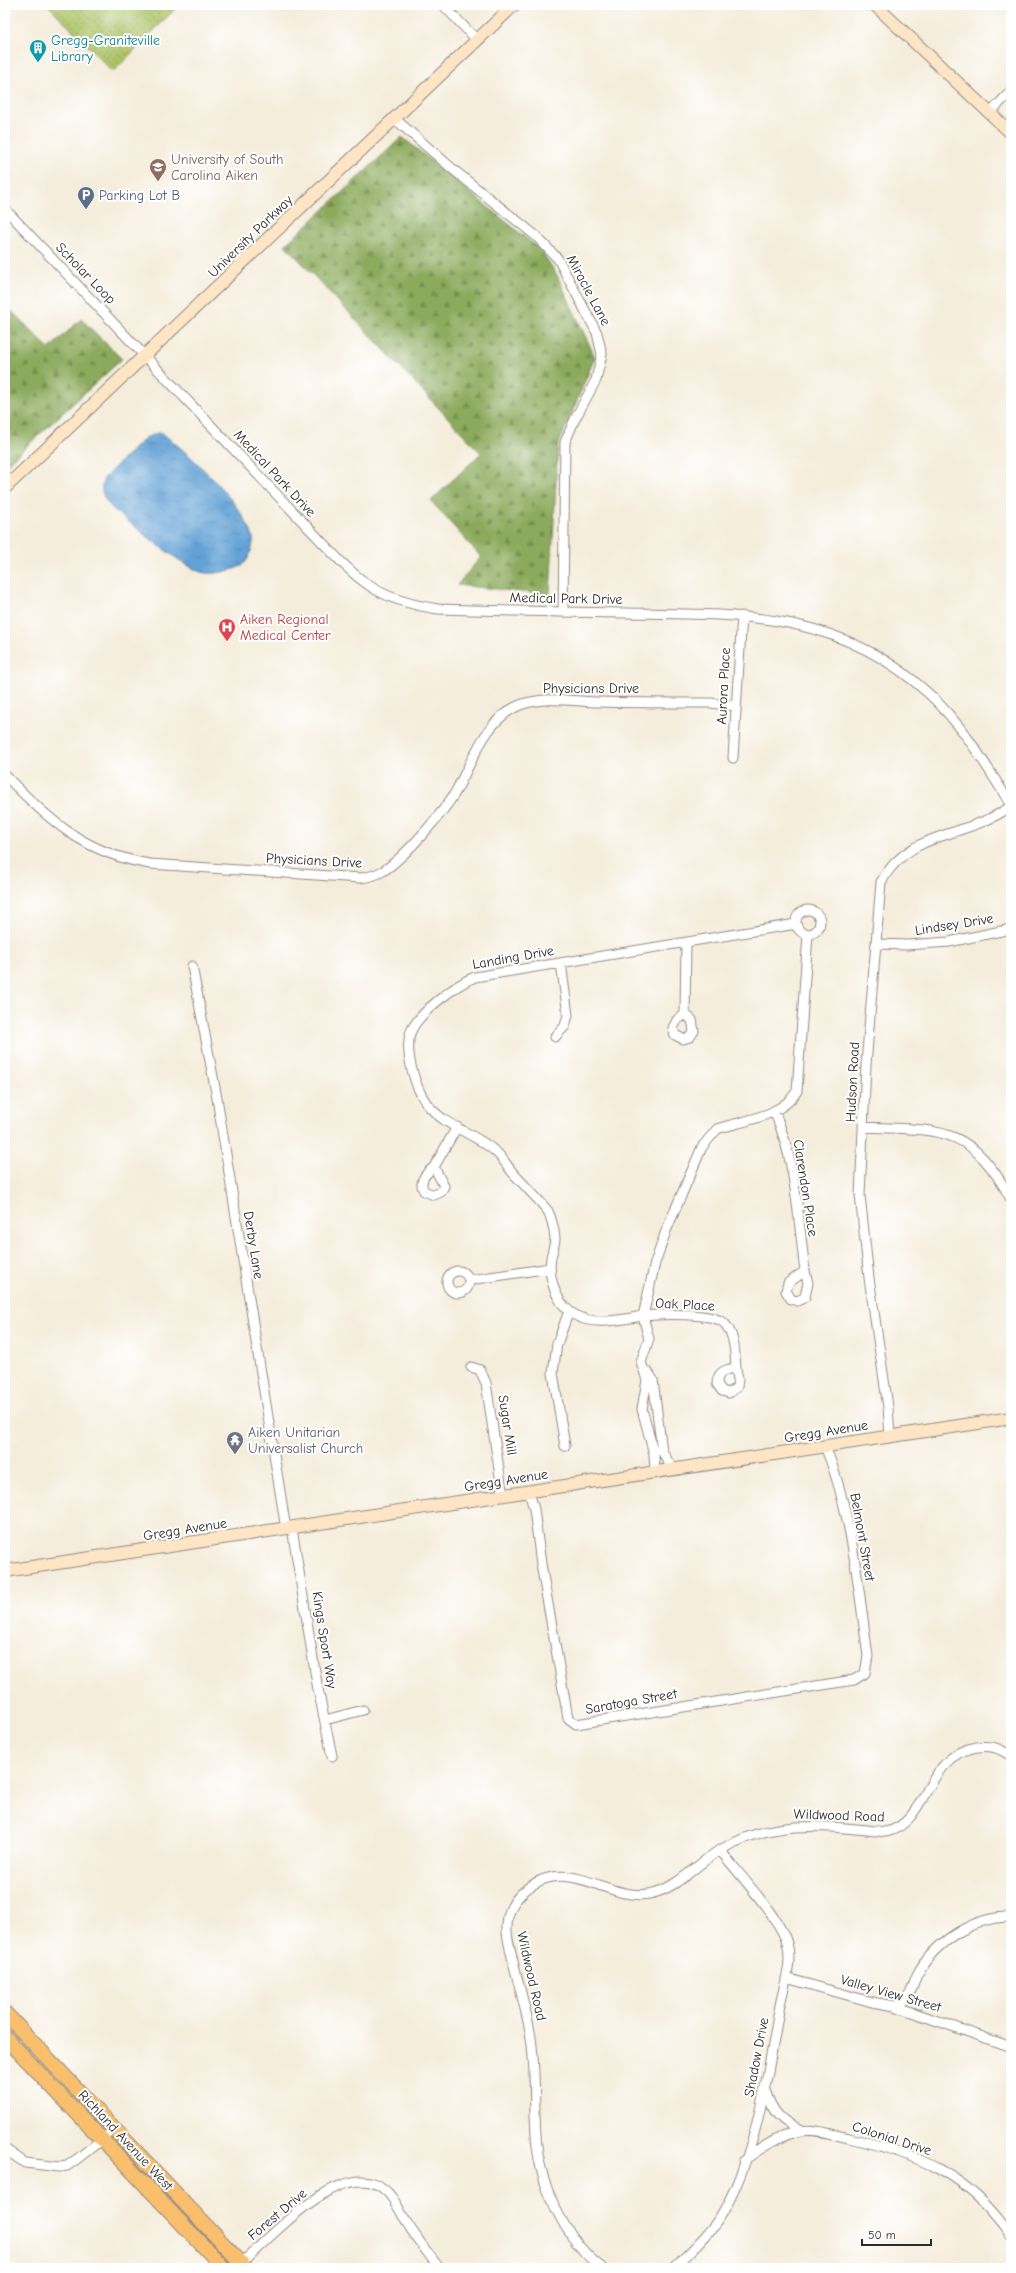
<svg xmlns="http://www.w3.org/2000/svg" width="1016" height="2273" viewBox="0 0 1016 2273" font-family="'Comic Neue',sans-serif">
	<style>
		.grass { fill: url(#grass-dots); stroke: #6d784a }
		.forest { fill: url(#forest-firs); stroke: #5b6a44 }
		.water { fill: url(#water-ripples); stroke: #486680 }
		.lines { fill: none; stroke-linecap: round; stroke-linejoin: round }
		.street-casing { stroke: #908c83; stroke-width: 11 }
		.secondary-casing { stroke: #908c83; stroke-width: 14 }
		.primary-casing { stroke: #908c83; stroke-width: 16 }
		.street { stroke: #fff; stroke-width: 9 }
		.secondary { stroke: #fde5c5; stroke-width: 12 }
		.primary { stroke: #f9bf6d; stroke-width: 14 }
		.labels { text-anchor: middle; stroke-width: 4; stroke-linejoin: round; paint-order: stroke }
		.culture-label { font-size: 14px; fill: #0d838f; stroke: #fff; text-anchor: start }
		.education-label { font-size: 14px; fill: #785e54; stroke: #fff; text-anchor: start }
		.service-label { font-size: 14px; fill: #4e5e75; stroke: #fff; text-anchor: start }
		.street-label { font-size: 14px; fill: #2b2b2b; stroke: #fff }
		.health-label { font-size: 14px; fill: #be3a42; stroke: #fff; text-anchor: start }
		.worship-label { font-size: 14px; fill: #5b616d; stroke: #fff; text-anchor: start }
	</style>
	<defs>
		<pattern id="grass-dots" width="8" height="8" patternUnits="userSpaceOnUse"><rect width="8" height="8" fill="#afc468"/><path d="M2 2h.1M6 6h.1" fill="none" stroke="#8f9f56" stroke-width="1.8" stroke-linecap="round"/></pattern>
		<pattern id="forest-firs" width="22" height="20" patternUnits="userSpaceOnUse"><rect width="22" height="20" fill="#8baa5c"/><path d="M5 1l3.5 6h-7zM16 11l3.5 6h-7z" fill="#728b4c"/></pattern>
		<pattern id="water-ripples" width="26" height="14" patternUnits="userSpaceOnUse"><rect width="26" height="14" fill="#64a2d6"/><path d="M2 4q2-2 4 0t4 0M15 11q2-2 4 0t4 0" fill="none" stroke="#5384ae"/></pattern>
	</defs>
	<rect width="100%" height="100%" fill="#fff"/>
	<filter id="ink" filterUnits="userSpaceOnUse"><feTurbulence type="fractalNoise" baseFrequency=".025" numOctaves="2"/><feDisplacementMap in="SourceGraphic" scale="8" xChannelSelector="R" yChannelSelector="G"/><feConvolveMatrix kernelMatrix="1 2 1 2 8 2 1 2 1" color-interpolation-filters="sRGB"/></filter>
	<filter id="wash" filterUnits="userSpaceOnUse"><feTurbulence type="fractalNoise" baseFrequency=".012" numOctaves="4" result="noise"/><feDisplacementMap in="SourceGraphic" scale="16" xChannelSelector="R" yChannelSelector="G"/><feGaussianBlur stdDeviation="0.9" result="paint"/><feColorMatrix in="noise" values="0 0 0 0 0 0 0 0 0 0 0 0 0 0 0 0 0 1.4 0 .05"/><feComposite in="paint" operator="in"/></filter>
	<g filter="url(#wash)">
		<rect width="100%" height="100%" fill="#f5eddb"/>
		<!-- grass -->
		<path class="grass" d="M48 5H179L113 72Z"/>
		<!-- forest -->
		<path class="forest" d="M402 137 541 250 557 275 595 357 558 446 550 595 457 585 481 557 431 501 481 453 285 245Z
			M5 304 49 349 81 319 122 359 5 466Z"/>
		<!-- water -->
		<path class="water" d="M160 432C186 449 246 507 253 538 254 543 251 551 249 556 246 563 242 567 234 569 224 572 208 576 198 571 174 559 151 539 129 522 114 510 94 497 105 477L145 438Z"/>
	</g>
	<g filter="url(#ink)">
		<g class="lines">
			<defs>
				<path id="street" d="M443 5 477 40
					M990 113 1011 91
					M395 119 455 171 536 236 558 259 597 333 602 354 596 380 575 419 565 442 563 612
					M5 209 321 541C361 583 378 600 438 609 501 611 564 612 627 613 741 615 837 610 928 693 963 725 986 765 1011 805
					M733 758 742 616
					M5 775C48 820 86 854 150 864L360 878C368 877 376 875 383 871 404 858 444 812 456 791 472 762 486 718 520 705 545 696 572 701 598 702 635 703 673 703 710 703L736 706
					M796 922a12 12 0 1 1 24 0a12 12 0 1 1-24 0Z
					M877 944 907 945 949 942 1011 929
					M192 966 217 1098 286 1529
					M685 1014 692 1020 694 1031 690 1037 683 1039 675 1035 673 1028 677 1020Z
					M685 1014 686 943
					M555 1037 565 1026 568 1015 561 963
					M774 1111C796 1160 798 1218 805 1271
					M863 1127C940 1130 970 1124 1011 1199
					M434 1167 444 1186 441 1192 434 1195 424 1191C418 1181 426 1173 434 1167Z
					M434 1167 457 1127
					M447 1282a11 11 0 1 1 22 0a11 11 0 1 1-22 0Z
					M805 1271 808 1283 805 1297 798 1301 791 1299 786 1291 788 1283Z
					M470 1280 550 1268
					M471 1367 480 1370 486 1383 503 1496
					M736 1368C735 1354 735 1335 725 1324 715 1312 659 1314 643 1316 618 1320 584 1329 565 1307 554 1295 548 1274 551 1258 552 1251 555 1245 555 1238 554 1228 552 1220 548 1211 537 1198 525 1186 513 1173 507 1166 503 1158 496 1152 475 1133 445 1127 427 1104 415 1088 405 1054 410 1034 416 1014 457 984 475 977L796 924
					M736 1368 738 1379 737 1387 729 1393 722 1391 717 1384C717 1372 725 1369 736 1368Z
					M648 1372 653 1380 662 1451 673 1470
					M890 1437 888 1407 869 1278 860 1195 866 1065 881 882C911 828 965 840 1011 806
					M565 1446 553 1373 557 1344 569 1311
					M655 1472 654 1454 642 1409 647 1380 641 1362 649 1339 643 1316 655 1263 666 1231 702 1147 717 1129C742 1121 783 1116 797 1091L808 935
					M529 1492 534 1509 541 1564 568 1718 576 1724 854 1680 865 1673 868 1656C858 1586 852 1512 825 1446
					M292 1528 317 1684 332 1756
					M325 1720 363 1710
					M786 1978 872 2002 895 2006 1011 2047
					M895 2006C911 2002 911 1988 917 1975 934 1942 974 1916 1011 1917
					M765 2090C772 2112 781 2122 802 2130
					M5 2149 25 2163 60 2167 67 2166 77 2159 115 2129
					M744 2160C762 2148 779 2135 801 2131 815 2128 834 2135 849 2138 918 2154 970 2175 1011 2236
					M236 2268C265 2244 344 2152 385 2190 395 2198 400 2212 407 2223 417 2239 428 2253 439 2268
					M602 2268C576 2249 560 2221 548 2191 528 2141 539 2090 531 2038 527 2011 518 1984 512 1957 510 1947 506 1936 507 1926 507 1913 512 1903 521 1894 566 1851 605 1901 649 1894 677 1889 696 1864 720 1850 774 1818 826 1826 886 1832 929 1823 924 1755 977 1747 991 1745 999 1748 1011 1756
					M674 2268C691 2251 711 2233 723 2212 757 2153 768 2071 780 2005 784 1985 793 1963 787 1943 779 1917 738 1873 720 1850"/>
				<path id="secondary" d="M875 5 1011 133
					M5 488 514 5
					M5 1571 1011 1418"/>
				<path id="primary" d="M5 2013 246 2268
					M5 2037 224 2268"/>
			</defs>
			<!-- street casing -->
			<use href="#street" class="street-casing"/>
			<!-- secondary casing -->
			<use href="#secondary" class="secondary-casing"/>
			<!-- primary casing -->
			<use href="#primary" class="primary-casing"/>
			<!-- street -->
			<use href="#street" class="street"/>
			<!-- secondary -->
			<use href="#secondary" class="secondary"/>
			<!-- primary -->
			<use href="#primary" class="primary"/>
		</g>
	</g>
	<!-- icons -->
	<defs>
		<symbol id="building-pin" viewBox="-11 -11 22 30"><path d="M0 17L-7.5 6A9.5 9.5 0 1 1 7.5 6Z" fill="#0f9aa8" stroke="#fff"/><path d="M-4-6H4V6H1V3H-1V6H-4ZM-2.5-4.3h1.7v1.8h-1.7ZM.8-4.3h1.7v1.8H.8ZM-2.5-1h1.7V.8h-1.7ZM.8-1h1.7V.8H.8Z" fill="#fff"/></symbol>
		<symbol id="university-pin" viewBox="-11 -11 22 30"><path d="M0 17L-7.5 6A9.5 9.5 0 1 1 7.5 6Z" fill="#8d6e63" stroke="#fff"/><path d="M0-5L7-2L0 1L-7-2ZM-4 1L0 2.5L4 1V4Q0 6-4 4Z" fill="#fff"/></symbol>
		<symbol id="parking-pin" viewBox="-11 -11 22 30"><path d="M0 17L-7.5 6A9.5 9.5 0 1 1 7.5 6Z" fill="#5c6f8a" stroke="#fff"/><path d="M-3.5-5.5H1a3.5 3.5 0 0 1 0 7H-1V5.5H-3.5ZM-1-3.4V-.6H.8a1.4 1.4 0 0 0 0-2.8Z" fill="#fff"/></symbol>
		<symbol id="hospital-pin" viewBox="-11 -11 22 30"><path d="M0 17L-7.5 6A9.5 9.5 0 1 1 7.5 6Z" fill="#e0444e" stroke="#fff"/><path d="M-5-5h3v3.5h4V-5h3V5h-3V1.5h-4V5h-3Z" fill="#fff"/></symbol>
		<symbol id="temple-pin" viewBox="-11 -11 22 30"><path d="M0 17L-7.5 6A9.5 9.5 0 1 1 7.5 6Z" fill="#6b7280" stroke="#fff"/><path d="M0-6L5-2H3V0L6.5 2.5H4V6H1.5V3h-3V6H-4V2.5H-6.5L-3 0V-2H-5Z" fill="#fff"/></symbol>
	</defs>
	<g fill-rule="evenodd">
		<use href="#building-pin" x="28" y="38" width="20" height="27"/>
		<use href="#university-pin" x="148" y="157" width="20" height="27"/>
		<use href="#parking-pin" x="76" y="185" width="20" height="27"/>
		<use href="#hospital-pin" x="217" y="617" width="20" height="27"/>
		<use href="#temple-pin" x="225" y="1430" width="20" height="27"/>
	</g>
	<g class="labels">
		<!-- culture labels -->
		<g class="culture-label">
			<text x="51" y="45">Gregg-Graniteville<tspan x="51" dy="16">Library</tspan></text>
		</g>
		<!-- education labels -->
		<g class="education-label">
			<text x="171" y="164">University of South<tspan x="171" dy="16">Carolina Aiken</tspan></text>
		</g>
		<!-- service labels -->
		<g class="service-label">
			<text x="99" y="200">Parking Lot B</text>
		</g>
		<!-- street labels -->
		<g class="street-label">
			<text transform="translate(250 236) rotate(-44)" y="5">University Parkway</text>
			<text transform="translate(86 273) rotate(46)" y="5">Scholar Loop</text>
			<text transform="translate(589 290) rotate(62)" y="5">Miracle Lane</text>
			<text transform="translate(275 473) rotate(47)" y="5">Medical Park Drive</text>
			<text transform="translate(566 598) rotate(1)" y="5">Medical Park Drive</text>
			<text transform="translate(723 686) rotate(-87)" y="5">Aurora Place</text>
			<text x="591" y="693">Physicians Drive</text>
			<text transform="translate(314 860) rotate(3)" y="5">Physicians Drive</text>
			<text transform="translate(954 924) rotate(-9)" y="5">Lindsey Drive</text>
			<text transform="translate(513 957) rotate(-10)" y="5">Landing Drive</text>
			<text transform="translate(852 1082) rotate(-87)" y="5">Hudson Road</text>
			<text transform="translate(806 1188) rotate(81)" y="5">Clarendon Place</text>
			<text transform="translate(254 1245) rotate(81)" y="5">Derby Lane</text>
			<text transform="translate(685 1304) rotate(3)" y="5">Oak Place</text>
			<text transform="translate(508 1425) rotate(81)" y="5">Sugar Mill</text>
			<text transform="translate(826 1431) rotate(-9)" y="5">Gregg Avenue</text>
			<text transform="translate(506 1480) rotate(-9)" y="5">Gregg Avenue</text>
			<text transform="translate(185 1529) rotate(-9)" y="5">Gregg Avenue</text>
			<text transform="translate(863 1537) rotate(80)" y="5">Belmont Street</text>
			<text transform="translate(325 1640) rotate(81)" y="5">Kings Sport Way</text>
			<text transform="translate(631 1701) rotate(-10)" y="5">Saratoga Street</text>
			<text transform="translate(839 1815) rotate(2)" y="5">Wildwood Road</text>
			<text transform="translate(532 1976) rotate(77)" y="5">Wildwood Road</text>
			<text transform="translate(891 1993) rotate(16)" y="5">Valley View Street</text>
			<text transform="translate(756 2057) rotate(-79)" y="5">Shadow Drive</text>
			<text transform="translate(892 2138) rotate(18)" y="5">Colonial Drive</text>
			<text transform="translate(126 2140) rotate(47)" y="5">Richland Avenue West</text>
			<text transform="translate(277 2214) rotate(-40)" y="5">Forest Drive</text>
		</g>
		<!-- health labels -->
		<g class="health-label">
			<text x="240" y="624">Aiken Regional<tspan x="240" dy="16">Medical Center</tspan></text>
		</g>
		<!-- worship labels -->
		<g class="worship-label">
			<text x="248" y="1437">Aiken Unitarian<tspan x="248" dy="16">Universalist Church</tspan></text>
		</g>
	</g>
	<!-- margin -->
	<rect width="1016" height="2273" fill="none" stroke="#fff" stroke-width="20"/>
	<!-- scale -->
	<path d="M862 2239v6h69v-6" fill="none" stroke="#2b2b2b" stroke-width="2"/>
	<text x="868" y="2239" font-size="12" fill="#2b2b2b" stroke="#ffffff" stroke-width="3" paint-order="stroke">50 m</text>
</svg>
